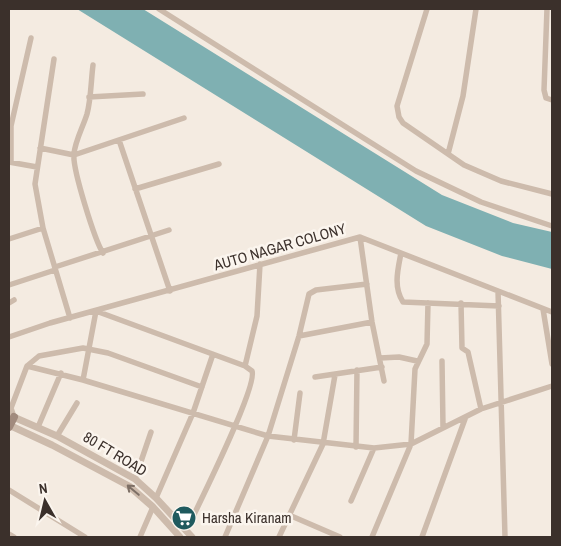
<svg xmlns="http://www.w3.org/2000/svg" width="561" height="546" viewBox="0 0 561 546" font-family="'Archivo Narrow',sans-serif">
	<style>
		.water { fill: #7fb0b2 }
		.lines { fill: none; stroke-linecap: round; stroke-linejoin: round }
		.minor { stroke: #cdbbac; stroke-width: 5.5 }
		.tertiary { stroke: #cdbbac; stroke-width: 7 }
		.secondary { stroke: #a18a7d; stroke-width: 8 }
		.oneway { stroke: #7d6f65 }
		.labels { text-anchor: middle; stroke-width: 5; stroke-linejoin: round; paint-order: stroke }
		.street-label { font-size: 15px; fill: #3b302b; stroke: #fbf5ee }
		.poi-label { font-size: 15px; fill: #3b302b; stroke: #fbf5ee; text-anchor: start }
	</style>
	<rect width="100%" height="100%" fill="#f4ebe1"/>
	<!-- water -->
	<path class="water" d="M77 9H143L442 195 513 223 552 232V269L502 256 426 226Z"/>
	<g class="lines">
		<!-- minor -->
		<path class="minor" d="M159 9 416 171 481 202 552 226
			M427 9 397 106 399 117 403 123 464 165 501 181 552 194
			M547 9 544 90 546 98 552 100
			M54 59 35 184 43 228 70 318
			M93 65C91 81 91 99 87 114 83 127 75 141 74 154 72 168 95 241 103 253
			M89 97 143 94
			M119 140 170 291
			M40 148 74 155 184 118
			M448 154 463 96 476 9
			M9 162 37 167
			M11 162V126L31 38
			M135 189 219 164
			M360 237 372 322 384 381
			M9 239 43 228
			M401 253C398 269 393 287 403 302L499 306
			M55 267 169 230
			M9 285 55 270
			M498 291 505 537
			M9 303 14 300
			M461 303 462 348 468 352 481 409
			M543 309 552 364
			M299 336 372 322
			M9 337 50 323 360 237 552 312
			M380 358 399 357 417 361
			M442 361 443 427
			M27 366 83 380 268 436 374 448 411 444 481 409 552 386
			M245 366 257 316 260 264
			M315 377 382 367
			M83 380 96 311 245 366 252 371C258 386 197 508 186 531
			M14 417 11 408 27 366 39 356 83 348 108 353 202 387
			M38 427 61 373
			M57 436 77 403
			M294 440 300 393
			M356 447 357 370
			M135 479 151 432
			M9 490 85 537
			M156 498 193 413 213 354
			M351 501 374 448
			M289 515 340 537
			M9 534 14 537
			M140 537 153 507
			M225 537 268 436 299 336 309 294 316 290 367 284
			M279 537 323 444 335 375
			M372 537 411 444 415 369 427 344 428 303
			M422 537 465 419"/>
		<!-- tertiary -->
		<path class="tertiary" d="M9 415 57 436 135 479 156 498 192 537
			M9 425 52 445 129 486 153 507 180 537"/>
		<!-- secondary -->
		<path class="secondary" d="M9 427 14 417"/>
	</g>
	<!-- one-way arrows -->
	<defs><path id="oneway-shaft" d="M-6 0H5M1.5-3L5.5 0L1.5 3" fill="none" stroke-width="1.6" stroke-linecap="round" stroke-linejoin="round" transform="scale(1.25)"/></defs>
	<use class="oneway" href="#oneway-shaft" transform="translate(133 490) rotate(-140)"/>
	<!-- icons -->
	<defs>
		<symbol id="supermarket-disc" viewBox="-11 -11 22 22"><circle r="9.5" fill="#1f5a5e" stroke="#fbf5ee"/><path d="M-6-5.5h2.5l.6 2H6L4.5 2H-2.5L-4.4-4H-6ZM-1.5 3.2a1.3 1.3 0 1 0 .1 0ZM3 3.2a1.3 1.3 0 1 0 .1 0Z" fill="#fff"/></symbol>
	</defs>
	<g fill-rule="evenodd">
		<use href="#supermarket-disc" x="170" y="504" width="28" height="28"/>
	</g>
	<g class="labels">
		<!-- street labels -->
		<g class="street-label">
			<text transform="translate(280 247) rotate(-16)" y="5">AUTO NAGAR COLONY</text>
			<text transform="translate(115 454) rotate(31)" y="5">80 FT ROAD</text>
		</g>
		<!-- poi labels -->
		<g class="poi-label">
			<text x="202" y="523">Harsha Kiranam</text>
		</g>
	</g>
	<!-- border -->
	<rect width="561" height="546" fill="none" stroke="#3b302b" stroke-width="20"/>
	<!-- north arrow -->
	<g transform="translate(45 501) rotate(352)" stroke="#fbf5ee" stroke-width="4" paint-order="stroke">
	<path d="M0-4L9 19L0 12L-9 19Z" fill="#3b302b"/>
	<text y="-8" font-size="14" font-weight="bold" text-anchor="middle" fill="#3b302b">N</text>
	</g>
</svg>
